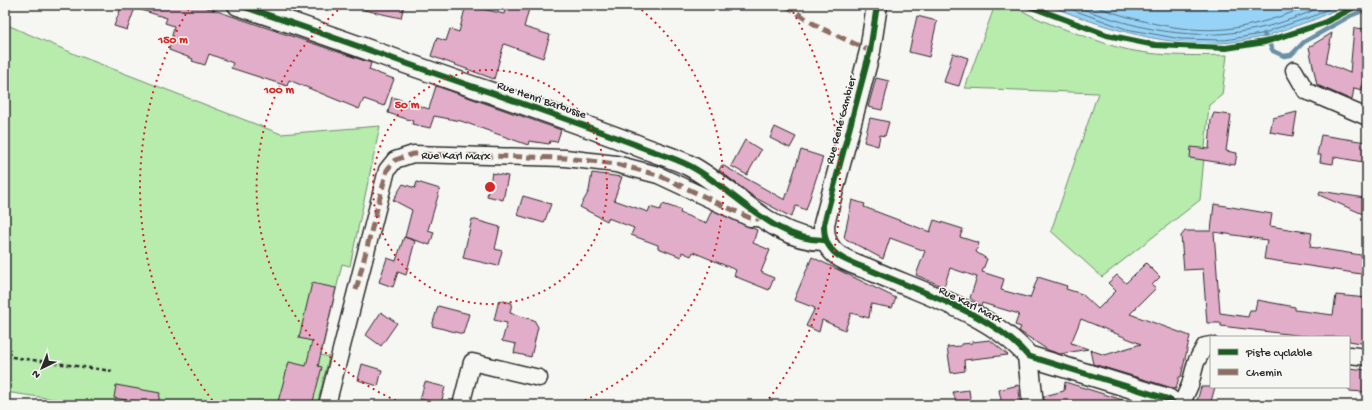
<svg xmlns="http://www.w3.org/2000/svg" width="1372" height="410" viewBox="0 0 1372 410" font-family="'Gochi Hand',sans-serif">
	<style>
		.green { fill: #b7ecad; stroke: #718c6c }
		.water { fill: #96d3f7; stroke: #6b90a5 }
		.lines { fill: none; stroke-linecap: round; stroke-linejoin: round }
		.shore { stroke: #566e7d; stroke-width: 1 }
		.stream { stroke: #6b90a5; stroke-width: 4.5 }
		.building { fill: #e2adc8; stroke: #2b2b2b }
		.minor-casing { stroke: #2b2b2b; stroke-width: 19 }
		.tertiary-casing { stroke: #2b2b2b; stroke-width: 23 }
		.path { stroke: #2b2b2b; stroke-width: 2.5; stroke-dasharray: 4 3; stroke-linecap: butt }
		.minor { stroke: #f6f6f2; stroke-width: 16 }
		.tertiary { stroke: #f6f6f2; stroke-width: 20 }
		.quiet { stroke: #8d6e63; stroke-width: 5; stroke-dasharray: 10 5; stroke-linecap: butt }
		.cycleway-casing { stroke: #f6f6f2; stroke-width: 8 }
		.cycleway { stroke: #1b5e20; stroke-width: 6 }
		.ring { fill: none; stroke: #d62828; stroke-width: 2; stroke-dasharray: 2 4 }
		.labels { text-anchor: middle; stroke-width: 3; stroke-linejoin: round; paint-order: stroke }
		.street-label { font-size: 12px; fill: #2b2b2b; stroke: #f6f6f2 }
		.centre { fill: #d62828; stroke: #f6f6f2; stroke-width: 2 }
		.ring-label { font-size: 12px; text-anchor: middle; font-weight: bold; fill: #d62828; stroke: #f6f6f2; stroke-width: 3; stroke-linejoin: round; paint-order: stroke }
	</style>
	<rect width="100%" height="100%" fill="#f6f6f2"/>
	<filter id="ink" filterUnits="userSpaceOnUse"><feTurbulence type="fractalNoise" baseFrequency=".025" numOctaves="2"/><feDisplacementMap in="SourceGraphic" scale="8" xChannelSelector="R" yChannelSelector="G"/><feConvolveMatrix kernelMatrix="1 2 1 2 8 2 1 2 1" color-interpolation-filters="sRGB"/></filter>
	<g filter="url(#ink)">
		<!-- green -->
		<path class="green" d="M995 5C1015 5 1023 12 1041 20 1062 29 1085 36 1107 44 1145 57 1187 56 1227 55L1222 95 1209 105 1200 200 1102 277 1051 231 1098 93 965 88Z
			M5 24 77 55 281 134 380 126 350 266 342 264 321 355 329 357 317 405H94L5 392Z"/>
		<!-- water -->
		<path class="water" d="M1048 5H1345L1316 19 1272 34 1271 36C1266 38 1262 37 1257 38 1186 54 1114 32 1048 5Z"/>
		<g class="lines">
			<!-- shore -->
			<path class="shore" d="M1059 5 1126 29 1181 39 1225 40 1267 33 1271 30 1314 16 1336 5
				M1072 5C1163 40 1236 48 1325 5
				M1091 5C1133 20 1180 33 1226 29 1255 26 1284 16 1311 5"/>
			<!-- stream -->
			<path class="stream" d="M1264 34 1273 51 1284 56 1291 55 1304 42 1350 16 1367 9"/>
		</g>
		<!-- building -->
		<path class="building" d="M122 5H199L371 63 369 70 394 79 384 106 364 99 359 109 289 80 287 86 231 68 233 63 209 54 205 65 192 61 193 59 169 50 174 26 165 23 167 18 135 8 127 30 114 26Z
			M364 5H404L401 18 364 10Z
			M466 5 504 14 506 5H530L524 27 550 35 543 58 504 44 494 79 431 56 437 38 446 41 450 29 459 32Z
			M917 16 937 21 929 57 909 52Z
			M1354 28 1367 29V70H1365L1362 90 1354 88 1352 100 1317 85 1309 47 1332 33 1326 63 1350 73Z
			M953 53 968 58 959 86 944 82Z
			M876 78 889 81 882 110 868 107Z
			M436 86 561 130 557 142 550 141 549 144 529 141 528 145 461 121 434 116 430 128 412 124 413 121 388 113 392 97 429 109Z
			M1297 112 1293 136 1270 132 1273 118Z
			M1214 113 1231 115 1226 151 1237 153 1235 165 1190 158 1191 147 1209 149 1211 120Z
			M870 118 889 122 885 136 880 135 878 146 864 142Z
			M775 127 796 137 790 148 770 138Z
			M1321 135 1366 142 1363 162 1334 157 1333 164 1320 162 1321 155H1317Z
			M745 140 761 150 747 175 731 166Z
			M801 150 823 157 806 210 796 206 791 217 754 197 719 170 722 165 785 200Z
			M492 173 508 176 503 200 487 196Z
			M592 173 622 177 614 200 648 212 650 207 660 210 663 204 681 210 680 213 706 223 712 210 757 230 753 243 770 250 761 272 774 278 769 290 734 276 736 270 693 252 691 256 682 252 681 257 658 248V245L631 235 634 228 608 218 607 221 580 207 589 191Z
			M417 182 440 189 428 230 434 232 430 245 405 237 412 210 393 200 403 184 415 188Z
			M1320 191 1365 198 1363 214 1319 195Z
			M523 196 551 204 544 223 517 215Z
			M852 200 865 204 864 207 930 232 934 220 963 229 960 237 979 243 976 252 987 259 982 272 1004 279 1001 290 1030 298 1038 277 1067 286 1066 289 1082 294 1098 309 1116 291 1108 283 1117 275 1126 283 1146 263 1160 277 1152 285 1156 288 1130 314 1190 336 1181 377H1179L1176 389 1093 364 1090 350 1105 355 1141 344 1081 319 1071 343 1088 349 1060 354 1048 350 1019 331 1021 327 1015 325 1019 314 982 303 981 306 970 298 977 277 950 268 944 287 916 275 925 251 890 238 883 259 844 238Z
			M1214 204 1272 214 1270 226 1312 233 1310 247 1367 256V275L1264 259 1267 240 1214 232 1220 313 1248 317 1250 310H1255L1257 300 1295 307V310L1333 315 1336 295 1367 298V344L1349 341V337H1312L1221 326V323H1207L1203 269 1184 270 1181 236 1185 231H1211Z
			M472 219 500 227 495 249 502 251 498 266 463 258Z
			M404 237 415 241 406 275 398 272 393 287 379 282 387 258 396 261Z
			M812 257 896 298 892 308 871 304 869 318 851 313 845 330 822 320 819 332 806 326 815 308 794 300Z
			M312 283 336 288 318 366 322 367 312 405H277L289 362 306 366 312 341 299 338Z
			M499 300 512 303 510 313 534 320 538 327 531 357 514 353 516 344 502 341 507 323 494 320Z
			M438 306 469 314 463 334 432 326Z
			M381 312 397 323 381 346 366 335Z
			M990 340 1008 355 964 360 965 371 951 373 947 347 961 346V344L972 343V342Z
			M362 364 382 370 378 386 358 380Z
			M1349 368 1366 370 1364 392 1349 391Z
			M425 382 445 387 441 404 420 399Z
			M1065 382 1129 402V405H1044V396L1064 391Z
			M116 385 160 393 158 405 114 398Z
			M1018 385 1021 405H1002L999 390Z
			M1201 387H1215L1210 405H1196Z
			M969 390 971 405H957L953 392Z"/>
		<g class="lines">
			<defs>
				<path id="minor" d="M1294 70 1306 91 1367 117
					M1349 355 1367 357
					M327 405 387 170 395 160 413 154 565 158 616 164 658 175 750 218H758
					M461 405 472 362 539 378
					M1181 405 1190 385 1196 362 1205 346 1211 345"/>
				<path id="tertiary" d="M238 5C322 32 405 64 489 92 538 109 586 126 634 144 652 152 673 157 690 166 734 189 774 242 826 240
					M877 5 870 51 824 224C824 234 825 242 832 250 841 261 862 266 875 272 923 293 994 315 1028 356L1168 399 1176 405
					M1028 356 1033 405"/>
			</defs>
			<!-- minor casing -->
			<use href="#minor" class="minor-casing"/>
			<!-- tertiary casing -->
			<use href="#tertiary" class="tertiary-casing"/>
			<!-- path -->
			<path class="path" d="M5 356 112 371"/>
			<!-- minor -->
			<use href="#minor" class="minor"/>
			<!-- tertiary -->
			<use href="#tertiary" class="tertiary"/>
			<!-- quiet -->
			<path class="quiet" d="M785 5 819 27 870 51
				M356 290 387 170 395 160 413 154 565 158 616 164 658 175 750 218 757 219 761 217"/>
			<defs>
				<path id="cycleway" d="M238 5C322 32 405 64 489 92 538 109 586 126 634 144 652 152 673 157 690 166 734 189 774 242 826 240
					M877 5 870 51 824 224C824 234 825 242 832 250 841 261 862 266 875 272 923 293 994 315 1028 356L1168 399 1176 405
					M1026 5 1107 35 1155 45 1226 48 1265 42 1287 35 1324 23 1358 5"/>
			</defs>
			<!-- cycleway casing -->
			<use href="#cycleway" class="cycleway-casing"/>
			<!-- cycleway -->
			<use href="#cycleway" class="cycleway"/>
		</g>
	</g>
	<!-- distance rings -->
	<g class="ring">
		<circle cx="490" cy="187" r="117"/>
		<path d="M407 405A233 233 0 0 1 343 6M637 6A233 233 0 0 1 573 405"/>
		<path d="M216 405A350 350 0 0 1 190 7M790 7A350 350 0 0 1 764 405"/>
	</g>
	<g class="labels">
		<!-- street labels -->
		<g class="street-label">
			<text transform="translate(542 99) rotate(19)" y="4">Rue Henri Barbusse</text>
			<text transform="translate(840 120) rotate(-75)" y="4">Rue René Gambier</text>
			<text transform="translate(456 155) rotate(1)" y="4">Rue Karl Marx</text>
			<text transform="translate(971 304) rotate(27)" y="4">Rue Karl Marx</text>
		</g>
	</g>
	<circle cx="490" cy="187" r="6" class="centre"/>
	<g class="ring-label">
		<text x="173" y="43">150 m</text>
		<text x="279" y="93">100 m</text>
		<text x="407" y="108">50 m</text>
	</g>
	<!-- margin -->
	<rect width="1372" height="410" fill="none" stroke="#f6f6f2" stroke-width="20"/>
	<rect x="10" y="10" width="1352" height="390" fill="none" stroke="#2b2b2b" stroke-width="1.5" filter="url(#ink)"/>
	<!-- legend -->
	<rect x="1210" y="336" width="140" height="52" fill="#f6f6f2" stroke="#a5a5a2"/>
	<rect x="1218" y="349" width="20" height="6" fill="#1b5e20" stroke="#a5a5a2"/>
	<text x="1246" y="356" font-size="12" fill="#2b2b2b">Piste cyclable</text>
	<rect x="1218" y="369" width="20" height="6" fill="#8d6e63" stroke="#a5a5a2"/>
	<text x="1246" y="376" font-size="12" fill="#2b2b2b">Chemin</text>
	<!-- north arrow -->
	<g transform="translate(42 368) rotate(223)" stroke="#f6f6f2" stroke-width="3" paint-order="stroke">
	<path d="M0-3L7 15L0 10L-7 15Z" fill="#2b2b2b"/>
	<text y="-6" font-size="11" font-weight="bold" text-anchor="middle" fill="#2b2b2b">N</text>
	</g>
</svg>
